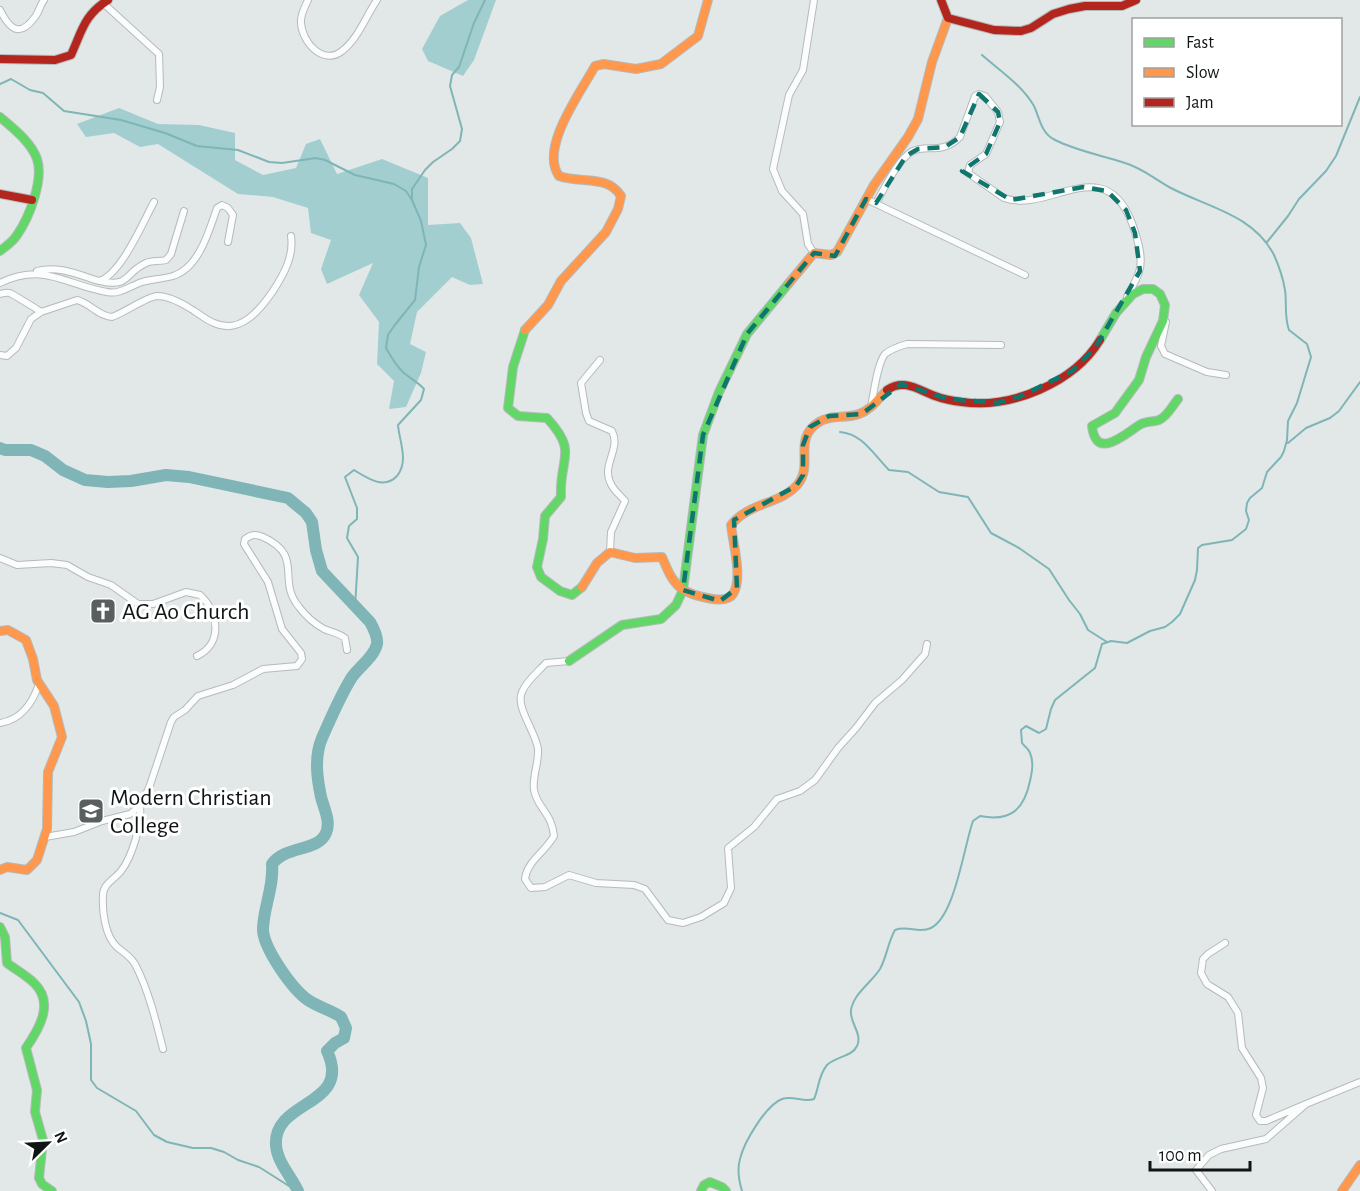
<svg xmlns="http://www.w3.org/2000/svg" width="1360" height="1191" viewBox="0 0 1360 1191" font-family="'Alegreya Sans',sans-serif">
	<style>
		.forest { fill: #a2cecf }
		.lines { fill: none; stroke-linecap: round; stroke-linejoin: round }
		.stream { stroke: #7fb5b6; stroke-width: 2 }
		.river { stroke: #7fb5b6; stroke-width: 12 }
		.street-casing { stroke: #b5babb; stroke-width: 8 }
		.fast-casing { stroke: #b5babb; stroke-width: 10 }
		.slow-casing { stroke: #b5babb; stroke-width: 10 }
		.jam-casing { stroke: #b5babb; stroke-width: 10 }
		.street { stroke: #fbfcfc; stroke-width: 6 }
		.fast { stroke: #63d668; stroke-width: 8 }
		.slow { stroke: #ff974d; stroke-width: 8 }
		.jam { stroke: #b3261e; stroke-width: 8 }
		.marked { fill: none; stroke: #0f766e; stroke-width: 4.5; stroke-dasharray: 12 8; stroke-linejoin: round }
		.labels { text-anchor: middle; stroke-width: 6; stroke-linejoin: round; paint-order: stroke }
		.poi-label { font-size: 24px; fill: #0f1414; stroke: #fff; text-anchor: start }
	</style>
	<rect width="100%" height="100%" fill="#e2e8e8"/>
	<!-- forest -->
	<path class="forest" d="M468 0H496L474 60 463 76 428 61 422 49 440 16Z
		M119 108 158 124 199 125 235 133V160L263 175 296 168 306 144 320 139 337 174 382 159 428 178V225L460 223 471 238 483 284 470 285 452 277 417 312 410 344 426 352 421 373 406 407 389 409 394 381 377 364 379 322 359 295 373 263 327 284 321 269 331 240 311 233 308 208 273 197 238 194 158 144 140 147 114 133 86 137 77 124Z"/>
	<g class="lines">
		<!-- stream -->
		<path class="stream" d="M0 84 11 79 30 90 43 93 64 111 121 120 165 133 197 146 238 150 269 162 282 163 316 158 325 160 355 175 394 184 406 191 412 200
			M1267 242 1288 216 1299 199 1326 171 1336 156 1360 97
			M840 432C863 434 873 454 889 470L908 472 939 492 968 497 991 533 1019 548 1049 569 1069 600 1080 614 1088 630 1107 642
			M1288 443 1306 428 1330 418 1339 411 1360 382
			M355 607 358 557 347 538 349 526 357 519V508L345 477 354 470C367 478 384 490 397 476 401 471 403 465 403 458 403 447 399 436 398 425L421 400 424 389C418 382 411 379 404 373 396 366 391 357 386 348L388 335 394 326 415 300 419 267 426 245 421 221 412 200V189L425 170 433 162 452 149 460 141 462 129 450 86 452 75 459 67 474 23 485 0
			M0 913 18 920 79 1002 86 1021 91 1044V1080L97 1088 136 1111 154 1135 167 1142 193 1148H211L224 1152 238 1160 259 1167 297 1191
			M742 1191C739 1181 737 1169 740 1159 744 1142 766 1105 782 1099 793 1095 804 1103 814 1099 819 1088 818 1076 827 1065 836 1056 852 1057 857 1046 863 1034 849 1022 851 1010 854 993 871 983 880 969 887 956 888 942 895 930 908 925 919 934 931 928 955 916 964 846 973 821L980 816C1010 822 1024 810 1030 781 1032 772 1034 762 1030 753 1029 749 1024 746 1022 743L1021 730 1026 726 1039 733 1046 729 1051 709 1055 700 1095 668 1102 644 1111 641 1127 643 1150 631 1165 627 1172 622 1180 614 1195 580 1197 570 1198 548 1202 545 1232 540 1246 529 1249 520 1246 511 1247 503 1250 498 1262 488 1267 472 1281 457 1284 451 1287 440 1288 421 1297 403 1311 357 1307 344 1289 330C1284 316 1287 304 1285 290 1283 278 1279 266 1274 255 1253 214 1206 207 1169 187 1153 178 1142 168 1125 163 1101 155 1077 151 1055 140 1041 133 1040 119 1034 106 1022 85 999 70 982 55"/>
		<!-- river -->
		<path class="river" d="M0 448 5 450H31L45 456 63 470 85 480 108 482 131 481 166 475 189 477 288 498 306 513 312 522 316 550 322 571 370 622C374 629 378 637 377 644 374 657 360 666 352 677 340 696 331 718 322 738 314 757 317 778 321 797 324 809 331 821 326 833 318 852 286 845 272 864 274 886 264 906 263 928 262 947 293 990 308 1000 318 1007 331 1010 341 1017L346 1028 344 1038 335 1043 327 1051C353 1107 273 1099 276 1145 277 1162 291 1176 298 1191"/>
		<defs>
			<path id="street" d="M308 0C305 7 300 15 301 23 302 42 323 66 342 51 358 39 366 16 377 0
				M814 0 803 70 789 95 773 169 782 191 803 214 808 244 814 253
				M103 3 159 54 160 87 157 100
				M0 10C9 28 19 39 35 17 39 12 40 5 44 0
				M866 199 1025 275
				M876 203C884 189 898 160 911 152 926 143 941 156 960 137L975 96 979 94 985 96 998 112 1000 122 986 154 970 165 968 173 1004 198C1049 214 1104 150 1132 223 1137 237 1144 258 1139 272 1136 281 1131 289 1127 297
				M37 271C58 265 79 275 99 281 121 275 143 222 154 202
				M100 281C130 288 124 273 146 263 153 260 159 262 166 260L171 254 184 211
				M0 283C45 262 65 285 107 292 119 295 130 286 142 282 152 279 163 279 173 276 199 268 209 231 217 208L222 205 228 208 233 215 228 242
				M0 294C4 293 7 292 10 293 14 295 40 311 41 312L31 319 16 348 7 356 0 355
				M41 312 77 300C90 303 98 316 112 317 124 313 146 297 157 296 169 296 180 302 191 309 198 313 206 320 214 323 240 335 260 310 273 291 284 274 294 256 291 236
				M1166 322 1161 346 1165 354 1207 372 1226 375
				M600 360 581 383 586 413 589 421 612 431C621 449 602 464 610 482 613 490 620 495 625 501L611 532 610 552
				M871 406C874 393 877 364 885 354 891 349 900 346 907 344L1001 345
				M0 558 17 565 51 563 67 565 88 577 111 585 138 604H153L186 592 200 595C219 612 223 644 197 656
				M569 661 546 663C538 672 526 681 522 692 515 707 536 732 538 749 539 763 532 777 534 790 537 808 552 813 554 836 545 852 527 861 525 879L531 888 545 887 569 875 596 883 634 885 645 889 668 920 683 923 701 917 724 903 731 888 728 848 754 827 777 799 800 791 815 780 838 748 856 728 875 703 902 680 925 654 927 644
				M0 723C21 720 33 702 39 684
				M140 806C142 824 132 857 121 871 115 879 103 884 103 895 102 911 105 936 117 947 124 953 132 957 136 966 149 992 156 1021 163 1049
				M45 837 74 832 102 821 130 814 140 806 149 788 171 722 174 717 185 710 198 696 233 685 263 669 297 666 302 659 301 653 282 629 268 582 244 544 245 539C252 534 256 534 263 537 305 556 276 580 299 607 305 615 315 624 324 629 331 632 339 633 345 638L347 650
				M1225 943 1208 954 1203 959 1201 973 1207 984 1228 997 1238 1013 1242 1048 1261 1078 1263 1088 1256 1115 1260 1121H1266L1306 1104
				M1212 1191 1196 1170 1209 1155 1221 1149 1266 1139 1306 1104 1360 1082"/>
			<path id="fast" d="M0 117C13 128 31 142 37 159 44 180 29 218 17 235 13 242 6 246 0 251
				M525 330 513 367 508 408 518 416 547 418C579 453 559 457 561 497L545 516 543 539 537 567 541 577 560 591 572 595 582 587
				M1100 340 1116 313 1133 294 1143 289H1153L1160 294 1165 305 1163 321 1146 357 1139 380 1115 413 1092 426C1096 462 1126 433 1141 424 1147 421 1153 422 1159 420 1167 417 1173 405 1178 399
				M569 661 622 625 661 619 676 605 683 590 703 435 719 392 747 334 789 283
				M0 927 5 937 7 963C16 970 26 975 34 983 55 1003 39 1029 26 1048L37 1090 35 1112 43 1140 39 1178 42 1184 52 1191
				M701 1191 704 1185 710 1182 722 1187 726 1191"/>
			<path id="slow" d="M789 283 814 253 831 255 837 252 874 185 908 137 918 119 932 62 948 18
				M525 330 548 305 561 281 606 232 618 209 621 196C607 174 581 184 559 176 539 148 581 92 595 66L604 64 636 69 661 64 698 36 708 0
				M582 587 597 563 610 552 635 558 662 557C667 568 671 581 682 589 691 595 726 606 733 594 743 579 733 543 731 525 749 502 782 504 798 484 814 464 792 439 819 422 831 414 846 419 859 414 871 410 878 399 887 390
				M0 631 8 630 26 640 33 659 37 680 54 706 62 737 48 772 47 829 37 860 27 870 7 867 0 870
				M1342 1191 1360 1165"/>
			<path id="jam" d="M941 0 948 18 994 30 1021 31 1031 28 1053 14 1069 9 1085 6H1122L1136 0
				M0 59 55 60 71 55C82 31 84 15 108 0
				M0 194 32 200
				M887 390C904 378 918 390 935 396 943 399 953 401 962 402 1011 409 1074 383 1100 340"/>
		</defs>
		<!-- street casing -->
		<use href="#street" class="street-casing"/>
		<!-- fast casing -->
		<use href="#fast" class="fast-casing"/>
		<!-- slow casing -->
		<use href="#slow" class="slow-casing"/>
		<!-- jam casing -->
		<use href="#jam" class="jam-casing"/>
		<!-- street -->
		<use href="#street" class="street"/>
		<!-- fast -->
		<use href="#fast" class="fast"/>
		<!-- slow -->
		<use href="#slow" class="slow"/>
		<!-- jam -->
		<use href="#jam" class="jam"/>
	</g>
	<!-- marked area -->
	<path class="marked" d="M979 94 998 112 1000 122 986 154 962 171 1011 200 1083 187 1107 191 1126 210 1135 233 1140 271 1095 348 1072 371 1019 397 997 403 948 399 901 384 862 414 829 416 810 427 803 445V475L796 486 734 520 737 588 720 601 683 590 703 435 747 334 814 253 835 256 866 199 876 203 906 156 918 149 945 147 960 137Z"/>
	<!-- icons -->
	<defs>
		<symbol id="church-square" viewBox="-11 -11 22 22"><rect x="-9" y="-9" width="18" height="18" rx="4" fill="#595e5e" stroke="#fff"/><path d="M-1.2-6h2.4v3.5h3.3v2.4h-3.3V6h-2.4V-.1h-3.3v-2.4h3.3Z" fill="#fff"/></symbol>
		<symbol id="university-square" viewBox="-11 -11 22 22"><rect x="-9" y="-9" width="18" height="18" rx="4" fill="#595e5e" stroke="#fff"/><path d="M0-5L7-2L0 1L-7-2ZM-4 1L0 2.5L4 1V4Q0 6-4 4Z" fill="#fff"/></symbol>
	</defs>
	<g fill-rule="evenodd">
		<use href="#church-square" x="88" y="596" width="30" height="30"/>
		<use href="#university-square" x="76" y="796" width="30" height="30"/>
	</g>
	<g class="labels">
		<!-- poi labels -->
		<g class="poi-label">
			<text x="122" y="619">AG Ao Church</text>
			<text x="110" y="805">Modern Christian<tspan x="110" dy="28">College</tspan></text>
		</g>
	</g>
	<!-- legend -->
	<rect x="1132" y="18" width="210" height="108" fill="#ffffff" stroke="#9fa1a1" stroke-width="1.5"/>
	<rect x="1144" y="38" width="30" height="9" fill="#63d668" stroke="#9fa1a1" stroke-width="1.5"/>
	<text x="1186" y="48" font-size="18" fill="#0f1414">Fast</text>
	<rect x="1144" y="68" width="30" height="9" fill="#ff974d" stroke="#9fa1a1" stroke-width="1.5"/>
	<text x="1186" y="78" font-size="18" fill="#0f1414">Slow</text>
	<rect x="1144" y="98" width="30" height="9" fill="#b3261e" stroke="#9fa1a1" stroke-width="1.5"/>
	<text x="1186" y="108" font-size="18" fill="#0f1414">Jam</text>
	<!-- north arrow -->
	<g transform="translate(48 1143) rotate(66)" stroke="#ffffff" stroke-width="4.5" paint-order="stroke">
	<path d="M0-4.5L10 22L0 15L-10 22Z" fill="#0f1414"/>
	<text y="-9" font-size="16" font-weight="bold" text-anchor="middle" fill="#0f1414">N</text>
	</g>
	<!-- scale -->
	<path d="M1150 1161v9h100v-9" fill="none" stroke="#0f1414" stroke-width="3"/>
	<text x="1159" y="1161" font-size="18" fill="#0f1414" stroke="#ffffff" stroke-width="4.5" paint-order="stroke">100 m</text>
</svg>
